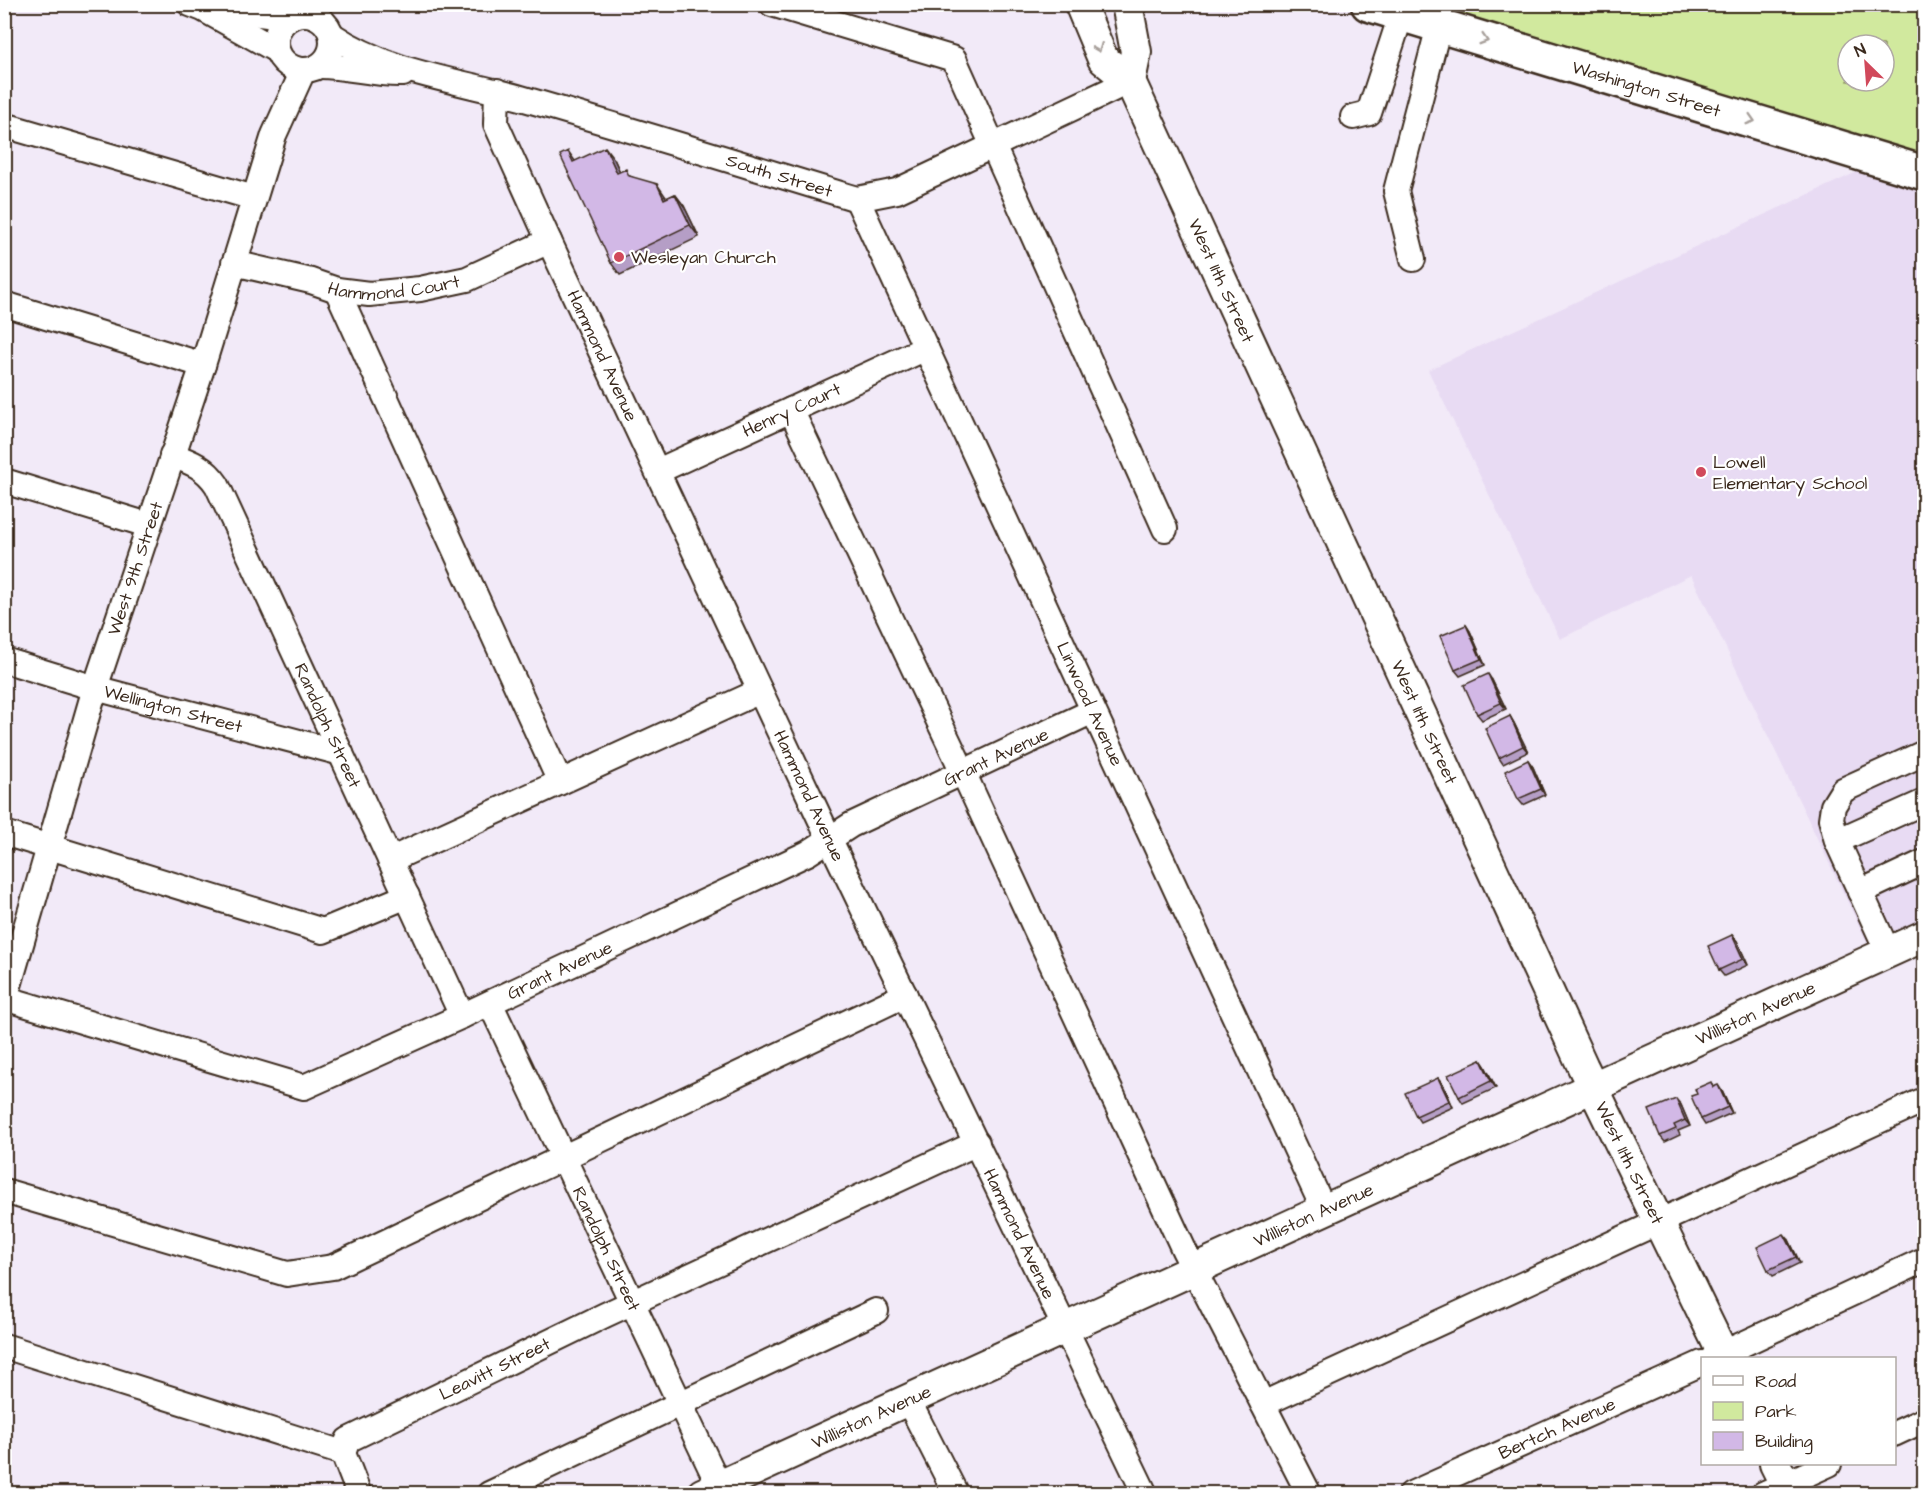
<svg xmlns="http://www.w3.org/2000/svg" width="1929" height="1498" viewBox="0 0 1929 1498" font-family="'Architects Daughter',sans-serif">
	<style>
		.built { fill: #e8dbf3 }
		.green { fill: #d1e99e; stroke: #868a5e; stroke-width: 1.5; fill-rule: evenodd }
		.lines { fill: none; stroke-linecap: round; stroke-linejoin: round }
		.minor-casing { stroke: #3b2a1e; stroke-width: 28 }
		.major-casing { stroke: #3b2a1e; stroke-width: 34 }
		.highway-casing { stroke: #3b2a1e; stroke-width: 38 }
		.minor { stroke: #fff; stroke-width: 24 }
		.major { stroke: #fff; stroke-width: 30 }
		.highway { stroke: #fff; stroke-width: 33 }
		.wall { fill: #b59ec6; stroke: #3b2a1e; stroke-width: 1.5 }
		.shaded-wall { fill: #9381a1; stroke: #3b2a1e; stroke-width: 1.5 }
		.building { fill: #d2b8e6; stroke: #3b2a1e; stroke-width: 1.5 }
		.oneway { stroke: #a79f9a }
		.poi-dot { fill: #d1495b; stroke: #fff; stroke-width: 2 }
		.labels { text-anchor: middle; stroke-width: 4.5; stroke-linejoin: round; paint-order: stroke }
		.street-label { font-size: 18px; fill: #3b2a1e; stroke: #fff }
		.poi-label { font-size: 18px; fill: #3b2a1e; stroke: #fff; text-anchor: start }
	</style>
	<rect width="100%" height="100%" fill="#f2eaf8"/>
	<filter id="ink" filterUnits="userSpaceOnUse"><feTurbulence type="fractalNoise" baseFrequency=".0167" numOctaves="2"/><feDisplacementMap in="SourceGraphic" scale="12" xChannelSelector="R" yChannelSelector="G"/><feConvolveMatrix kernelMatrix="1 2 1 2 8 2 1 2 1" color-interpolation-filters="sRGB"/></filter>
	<g filter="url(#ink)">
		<!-- built -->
		<path class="built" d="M1883 160 1924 173V936L1875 959 1691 575 1560 639 1428 370Z"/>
		<!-- green -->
		<path class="green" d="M1368 5H1924V173ZM1848 45H1884V81H1848Z"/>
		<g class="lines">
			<defs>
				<g id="minor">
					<path d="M190 4 203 9 276 50"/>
					<path d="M772 4 954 59 1165 529"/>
					<path d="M212 8 290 18"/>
					<circle cx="304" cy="42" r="28"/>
					<path id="s1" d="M332 35C388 73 457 80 521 98 633 130 745 165 857 199L897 191 1130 81"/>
					<path d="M320 66C348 66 374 75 403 74"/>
					<path id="s2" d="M497 91 496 124 549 241 830 840 1145 1494"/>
					<path d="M1353 117 1369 113 1401 15"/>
					<path d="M4 125 254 198"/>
					<path id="s3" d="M857 199 1324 1210"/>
					<path d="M1413 259 1396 191 1439 26"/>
					<path id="s4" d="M234 263 311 281 337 290 369 294 420 289 467 279 549 241"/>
					<path d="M337 290 560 782"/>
					<path d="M4 304 203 365"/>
					<path d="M791 410 963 772 1184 1250 1309 1494"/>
					<path id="s5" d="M172 455C191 462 205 467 217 485L462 1016"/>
					<path id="s6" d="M658 471 926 348"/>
					<path d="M4 481 148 525"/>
					<path id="s7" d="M4 660 95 688 341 753"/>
					<path d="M4 833 323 931 407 896"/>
					<path d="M1837 841 1924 802"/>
					<path d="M390 860 760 691"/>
					<path d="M1860 892 1924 862"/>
					<path d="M1888 952 1837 841 1831 819 1833 806 1843 790 1924 753"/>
					<path id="s8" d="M4 998 304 1087 462 1016 808 853 851 825 1093 711"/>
					<path id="s9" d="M4 1003 95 688 203 365 274 135 303 71"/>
					<path id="s10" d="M490 1003 723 1494"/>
					<path d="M4 1191 287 1274 333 1267 905 995"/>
					<path d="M4 1346 343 1453"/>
					<path d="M1713 1358 1924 1260"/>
					<path d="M908 1400 956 1494"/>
					<path d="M1263 1404 1924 1100"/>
					<path d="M1894 1434 1924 1420"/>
					<path id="s11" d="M343 1453 348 1440 605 1315 977 1143"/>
					<path d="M343 1453 359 1494"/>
					<path d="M489 1494 876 1311"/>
					<path id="s12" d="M1411 1494 1702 1363"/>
					<path d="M1763 1494 1829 1464"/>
				</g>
				<g id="major">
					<path id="s13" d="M1080 4 1103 59 1130 81 1583 1067 1725 1358"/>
					<path d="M1127 4 1136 52 1130 81"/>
					<path d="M1775 1464 1790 1494"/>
					<path id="s14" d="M702 1494 1924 936"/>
				</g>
				<g id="highway">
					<path id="s15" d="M1368 4 1924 173"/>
				</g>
			</defs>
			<!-- minor casing -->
			<use href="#minor" class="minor-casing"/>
			<!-- major casing -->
			<use href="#major" class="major-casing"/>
			<!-- highway casing -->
			<use href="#highway" class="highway-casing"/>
			<!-- minor -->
			<use href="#minor" class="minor"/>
			<!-- major -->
			<use href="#major" class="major"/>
			<!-- highway -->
			<use href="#highway" class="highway"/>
		</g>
		<!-- wall -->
		<path class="wall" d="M568 151 575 161 614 159 620 172 632 177 667 198 675 194 684 206 699 237 620 275 611 263Z
			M1466 625 1470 631 1485 665 1460 676 1455 670Z
			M1492 680 1506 709 1482 720 1477 714Z
			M1510 716 1514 723 1528 752 1503 764 1499 758Z
			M1528 760 1533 767 1545 795 1523 805 1518 799Z
			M1732 935 1737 941 1748 965 1724 976 1719 970Z
			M1481 1060 1485 1066 1496 1088 1463 1103 1459 1097Z
			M1438 1078 1443 1084 1453 1107 1420 1122 1416 1116Z
			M1714 1087 1722 1091 1732 1113 1705 1125 1701 1119Z
			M1681 1105 1690 1126 1678 1131 1680 1135 1665 1142 1660 1136Z
			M1789 1240 1800 1263 1773 1276 1768 1270Z"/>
		<!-- shaded-wall -->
		<path class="shaded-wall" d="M605 147 614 159 626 185 617 173Z
			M657 184 666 197 673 212 664 199Z
			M675 194 684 206 699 237 690 225Z
			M1466 625 1470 631 1485 665 1481 659Z
			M1488 674 1492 680 1506 709 1501 703Z
			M1510 716 1514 723 1528 752 1523 746Z
			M1528 760 1533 767 1545 795 1541 789Z
			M1732 935 1737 941 1748 965 1743 959Z
			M1481 1060 1485 1066 1496 1088 1491 1081Z
			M1438 1078 1443 1084 1453 1107 1449 1101Z
			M1718 1085 1722 1091 1732 1113 1728 1107Z
			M1676 1099 1681 1105 1690 1126 1685 1120Z
			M1784 1234 1789 1240 1800 1263 1796 1257Z"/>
		<!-- building -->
		<path class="building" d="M605 147 617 173 626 169 629 176 657 184 664 199 675 194 690 225 611 263 560 155 568 151 573 162Z
			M1466 625 1481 659 1455 670 1440 636Z
			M1488 674 1501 703 1477 714 1464 685Z
			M1510 716 1523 746 1499 758 1485 728Z
			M1528 760 1541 789 1518 799 1505 771Z
			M1732 935 1743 959 1719 970 1708 946Z
			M1481 1060 1491 1081 1459 1097 1448 1075Z
			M1438 1078 1449 1101 1416 1116 1405 1093Z
			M1711 1082 1713 1087 1718 1085 1728 1107 1701 1119 1691 1096 1697 1094 1695 1089Z
			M1676 1099 1685 1120 1674 1125 1676 1129 1660 1136 1649 1110Z
			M1784 1234 1796 1257 1768 1270 1757 1247Z"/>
		<!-- one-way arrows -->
		<defs><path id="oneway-chevron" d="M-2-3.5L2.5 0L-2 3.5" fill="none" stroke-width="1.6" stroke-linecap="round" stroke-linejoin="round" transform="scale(1.5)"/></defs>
		<g class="oneway">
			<use href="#oneway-chevron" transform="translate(1484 40) rotate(17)"/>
			<use href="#oneway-chevron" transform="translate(1098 48) rotate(68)"/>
			<use href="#oneway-chevron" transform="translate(1751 120) rotate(17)"/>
		</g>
	</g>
	<!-- markers -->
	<g class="poi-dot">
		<circle cx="619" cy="257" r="6"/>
		<circle cx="1701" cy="472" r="6"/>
	</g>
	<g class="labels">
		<!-- street labels -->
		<g class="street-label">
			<text dy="6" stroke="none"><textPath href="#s15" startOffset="291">Washington Street</textPath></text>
			<text dy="6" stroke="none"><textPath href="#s1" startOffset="470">South Street</textPath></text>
			<text dy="6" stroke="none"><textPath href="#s13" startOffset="314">West 11th Street</textPath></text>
			<text dy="6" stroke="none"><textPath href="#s4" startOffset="164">Hammond Court</textPath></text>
			<text dy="6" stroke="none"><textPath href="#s2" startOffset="288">Hammond Avenue</textPath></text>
			<text dy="6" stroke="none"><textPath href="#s6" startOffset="147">Henry Court</textPath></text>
			<text dy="6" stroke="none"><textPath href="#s9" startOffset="454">West 9th Street</textPath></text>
			<text dy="6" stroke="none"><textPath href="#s3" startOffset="556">Linwood Avenue</textPath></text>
			<text dy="6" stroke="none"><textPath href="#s7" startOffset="176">Wellington Street</textPath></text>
			<text dy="6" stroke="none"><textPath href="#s13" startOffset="800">West 11th Street</textPath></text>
			<text dy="6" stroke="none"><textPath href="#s5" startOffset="320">Randolph Street</textPath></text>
			<text dy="6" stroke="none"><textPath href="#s8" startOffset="1080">Grant Avenue</textPath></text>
			<text dy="6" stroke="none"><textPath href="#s2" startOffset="774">Hammond Avenue</textPath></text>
			<text dy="6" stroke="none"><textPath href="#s8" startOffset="594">Grant Avenue</textPath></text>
			<text dy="6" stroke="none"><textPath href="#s14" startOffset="1158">Williston Avenue</textPath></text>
			<text dy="6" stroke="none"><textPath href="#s13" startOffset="1286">West 11th Street</textPath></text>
			<text dy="6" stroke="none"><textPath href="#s14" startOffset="672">Williston Avenue</textPath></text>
			<text dy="6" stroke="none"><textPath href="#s2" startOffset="1260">Hammond Avenue</textPath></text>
			<text dy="6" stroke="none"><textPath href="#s10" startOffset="272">Randolph Street</textPath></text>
			<text dy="6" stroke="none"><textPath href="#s11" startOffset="177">Leavitt Street</textPath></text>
			<text dy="6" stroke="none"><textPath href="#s14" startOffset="186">Williston Avenue</textPath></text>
			<text dy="6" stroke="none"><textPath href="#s12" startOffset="160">Bertch Avenue</textPath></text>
		</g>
		<!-- poi labels -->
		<g class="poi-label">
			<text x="631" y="263">Wesleyan Church</text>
			<text x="1713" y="468">Lowell<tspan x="1713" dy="21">Elementary School</tspan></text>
		</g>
	</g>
	<!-- margin -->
	<rect width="1929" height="1498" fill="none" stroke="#fff" stroke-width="24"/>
	<rect x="12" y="12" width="1905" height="1474" fill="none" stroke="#3b2a1e" stroke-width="2" filter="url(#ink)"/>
	<!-- legend -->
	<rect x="1701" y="1357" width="195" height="108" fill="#ffffff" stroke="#b1aaa5" stroke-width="1.5"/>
	<rect x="1713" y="1376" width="30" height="9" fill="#ffffff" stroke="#b1aaa5" stroke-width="1.5"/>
	<text x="1755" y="1387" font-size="18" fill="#3b2a1e">Road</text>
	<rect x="1713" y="1402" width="30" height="18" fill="#d1e99e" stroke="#b1aaa5" stroke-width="1.5"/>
	<text x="1755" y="1417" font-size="18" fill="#3b2a1e">Park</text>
	<rect x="1713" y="1432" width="30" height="18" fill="#d2b8e6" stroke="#b1aaa5" stroke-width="1.5"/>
	<text x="1755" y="1447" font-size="18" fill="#3b2a1e">Building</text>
	<!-- north arrow -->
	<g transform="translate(1866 63) rotate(335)"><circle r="28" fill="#ffffff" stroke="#b1aaa5" stroke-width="1.5"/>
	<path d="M0-4.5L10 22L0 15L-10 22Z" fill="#d1495b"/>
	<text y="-9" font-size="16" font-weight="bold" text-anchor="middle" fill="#3b2a1e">N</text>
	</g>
</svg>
